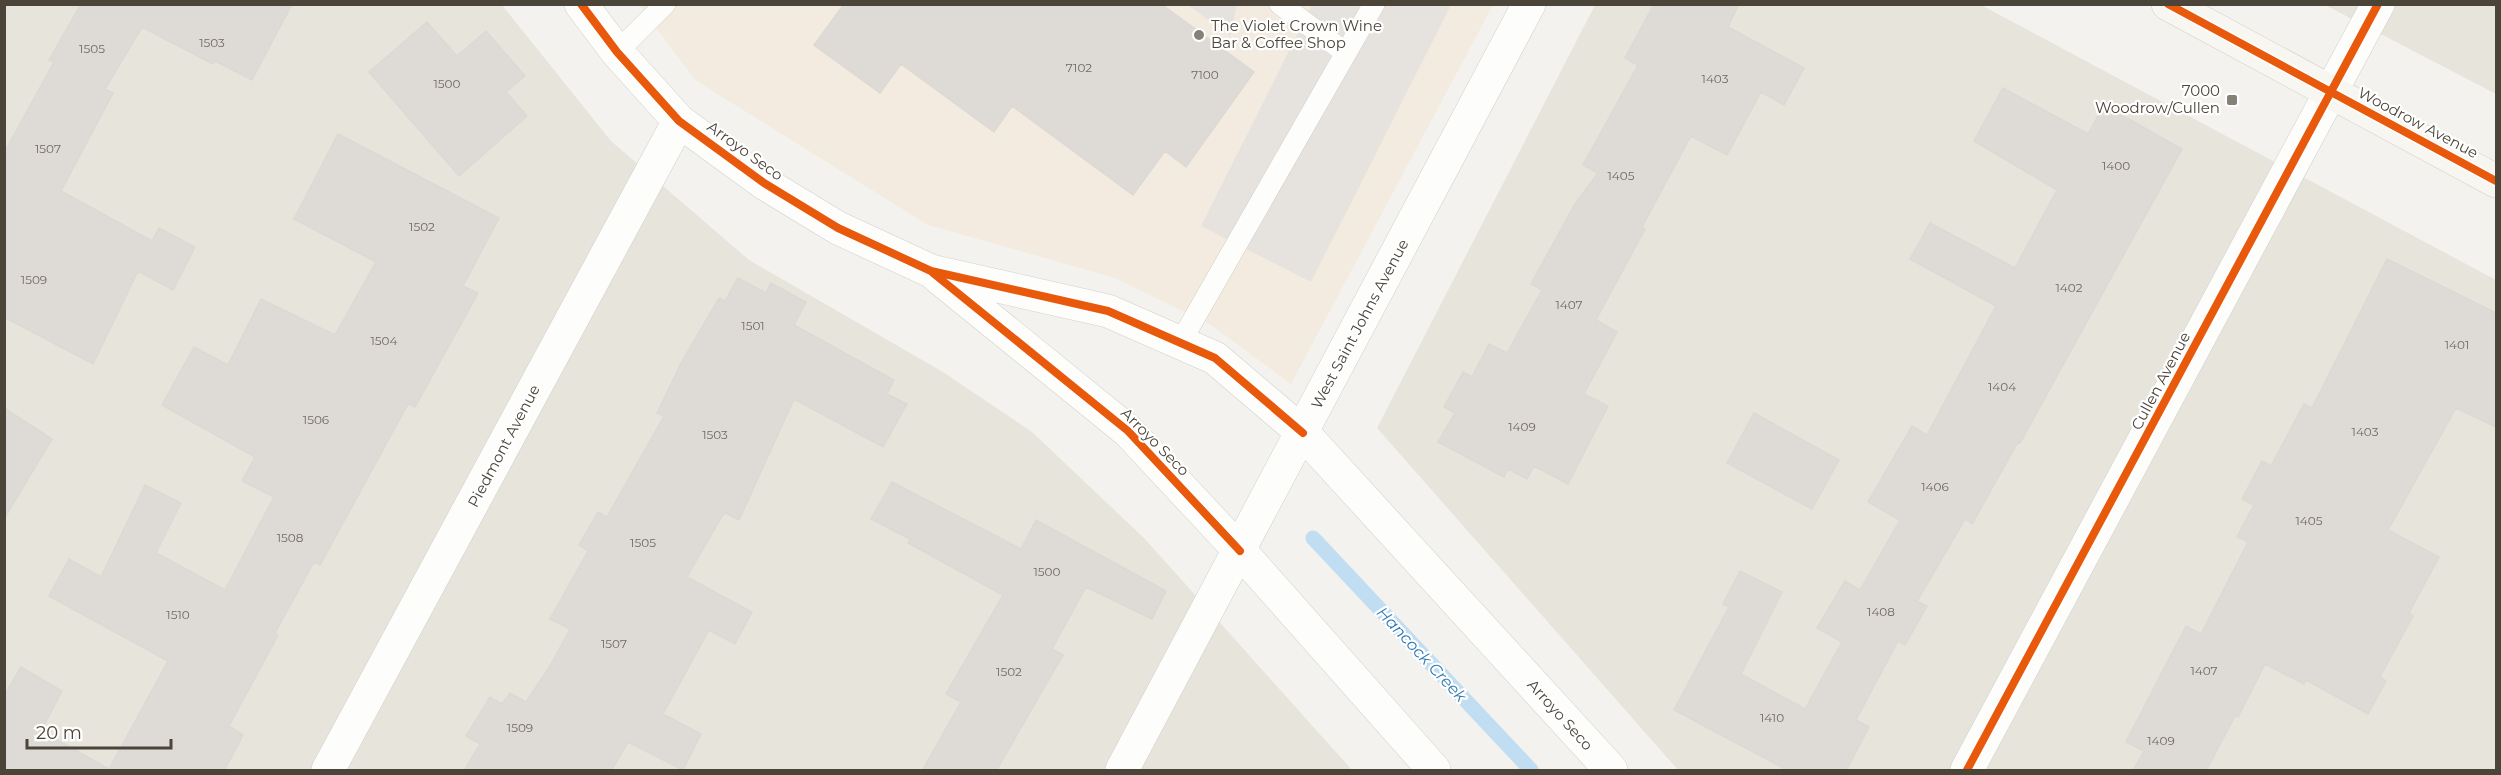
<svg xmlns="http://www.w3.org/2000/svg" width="2501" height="775" viewBox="0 0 2501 775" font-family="Montserrat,sans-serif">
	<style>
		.residential { fill: #e7e4dc }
		.commercial { fill: #f3ebdf }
		.parking { fill: #e6e3df }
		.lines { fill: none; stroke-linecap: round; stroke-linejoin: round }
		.stream { stroke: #c0ddf1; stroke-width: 15 }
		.building { fill: #dedbd6; stroke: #dcd9d4; stroke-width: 1.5 }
		.lane-casing { stroke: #d2d0cb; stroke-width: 22 }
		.street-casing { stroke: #d2d0cb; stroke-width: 34 }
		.secondary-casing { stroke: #d3cfc5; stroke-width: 34 }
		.lane { stroke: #fdfdfc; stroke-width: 21 }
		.street { stroke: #fdfdfc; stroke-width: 33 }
		.secondary { stroke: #f7f6f1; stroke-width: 33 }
		.cycleway-casing { stroke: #fff; stroke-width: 11 }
		.cycleway { stroke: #e8590c; stroke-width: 8 }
		.poi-dot { fill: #868178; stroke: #fff; stroke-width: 2 }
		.labels { text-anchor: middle; stroke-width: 4.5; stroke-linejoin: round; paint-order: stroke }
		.number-label { font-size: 12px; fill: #706a61 }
		.poi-label { font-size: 15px; fill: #4b4439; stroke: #fff; text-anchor: start }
		.street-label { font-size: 15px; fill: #4b4439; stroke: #fff }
		.water-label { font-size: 16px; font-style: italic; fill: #2e7ab2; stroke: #fff }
	</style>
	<rect width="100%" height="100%" fill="#f4f2ee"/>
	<!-- residential -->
	<path class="residential" d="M5 4 502 5 611 141 749 260 943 372 1032 432 1145 539 1352 770H5Z
		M1595 5H1981L2496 280V770H1678L1377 428Z
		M2325 5H2496V94Z"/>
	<!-- commercial -->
	<path class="commercial" d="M639 5H1493L1291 384 1211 325 1115 278 928 225 695 80Z"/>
	<!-- parking -->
	<path class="parking" d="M1188 5H1237L1230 36Z
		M1312 5H1451L1311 282 1201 226Z"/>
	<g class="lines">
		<!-- stream -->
		<path class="stream" d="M1313 538 1531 770"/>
	</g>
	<!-- building -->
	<path class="building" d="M81 4H292L252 80 215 61 213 64 142 27 105 89 113 93 61 191 152 241 159 228 195 247 173 290 138 271 93 364 4 317V153L54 62 49 60Z
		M844 4H1161L1254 72 1186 167 1165 151 1133 195 1012 106 994 132 901 64 880 93 814 45Z
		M1654 4H1739L1728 27 1804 68 1784 105 1761 92 1727 155 1691 136 1642 227 1645 229 1596 320 1617 332 1584 394 1608 406 1568 484 1534 466 1527 479 1508 469 1504 477 1438 442 1455 413 1444 407 1463 372 1472 377 1489 344 1507 353 1542 290 1531 284 1575 204 1598 173 1583 165 1638 65 1625 58Z
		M427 22 457 56 486 31 525 76 506 92 527 116 459 176 369 72Z
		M2003 88 2088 134 2104 105 2182 149 2020 443 2018 442 1972 524 1965 519 1917 601 1927 606 1905 645 1898 641 1856 720 1869 727 1846 771H1789L1674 710 1729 607 1723 604 1740 571 1782 592 1741 674 1805 709 1842 642 1817 628 1845 581 1860 590 1900 520 1868 502 1912 426 1927 435 1996 306 1910 259 1930 223 2015 268 2057 190 1974 141Z
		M338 134 499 218 463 286 478 293 415 407 408 404 320 565 314 562 275 633 278 635 229 726 243 735 224 771H4V696L21 667 62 691 41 731 109 769 168 661 49 596 69 559 101 577 145 485 181 503 156 553 225 590 274 497 242 481 255 457 162 405 194 347 228 365 261 299 335 335 376 262 294 219Z
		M2387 259 2496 313V427L2456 408 2388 530 2439 557 2409 613 2413 616 2380 677 2386 681 2368 714 2306 680 2304 684 2265 664 2238 717 2235 716 2206 771H2133L2144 751 2126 742 2186 626 2201 634 2248 542 2237 537 2254 505 2242 499 2262 461 2271 466 2304 404 2312 408Z
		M738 278 766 293 771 283 806 302 794 325 894 380 887 394 907 404 883 447 794 399 739 520 726 513 722 516 687 577 752 612 735 644 709 630 663 714 701 734 683 770 628 742 611 771H464L480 744 466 736 490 697 502 704 510 693 526 702 550 666 570 629 550 619 588 551 579 545 598 512 607 517 664 416 657 413 681 363 719 298 725 301Z
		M4 408 52 439 4 519Z
		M1754 413 1839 460 1812 509 1727 463Z
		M892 482 1021 549 1036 520 1166 591 1152 619 1086 587 1052 649 1063 655 996 771H922L961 702 946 694 1003 595 908 543 910 539 871 519Z"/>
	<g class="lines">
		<defs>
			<path id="lane" d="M1280 4 1346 53
				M617 52 665 4
				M1180 343 1374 4"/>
			<path id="street" d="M581 4 617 52 679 121 764 183 838 228 931 271 1108 311 1215 358 1303 433 1611 770
				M937 276 1128 431 1240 551 1434 770
				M328 770 679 121
				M1122 770 1529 4
				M1967 770 2378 4"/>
			<path id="secondary" d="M2168 4 2496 181"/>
		</defs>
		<!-- lane casing -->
		<use href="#lane" class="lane-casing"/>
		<!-- street casing -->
		<use href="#street" class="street-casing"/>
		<!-- secondary casing -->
		<use href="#secondary" class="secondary-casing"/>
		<!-- lane -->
		<use href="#lane" class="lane"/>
		<!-- street -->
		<use href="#street" class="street"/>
		<!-- secondary -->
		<use href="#secondary" class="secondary"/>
		<defs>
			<path id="cycleway" d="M581 4 617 52 679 121 764 183 838 228 931 271 1108 311 1215 358 1303 433
				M2168 4 2496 181
				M933 273 1128 431 1240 551
				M1967 770 2378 4"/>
		</defs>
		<!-- cycleway casing -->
		<use href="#cycleway" class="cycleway-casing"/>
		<!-- cycleway -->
		<use href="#cycleway" class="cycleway"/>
	</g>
	<!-- markers -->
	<g class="poi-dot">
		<circle cx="1199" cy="35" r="6"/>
		<rect x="2226" y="94" width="12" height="12" rx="3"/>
	</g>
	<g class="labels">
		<!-- number labels -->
		<g class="number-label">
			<text x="212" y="47">1503</text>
			<text x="92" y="53">1505</text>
			<text x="1079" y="72">7102</text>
			<text x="1205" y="79">7100</text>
			<text x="1715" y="83">1403</text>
			<text x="447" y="88">1500</text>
			<text x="48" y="153">1507</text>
			<text x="2116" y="170">1400</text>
			<text x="1621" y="180">1405</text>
			<text x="422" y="231">1502</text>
			<text x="34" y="284">1509</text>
			<text x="2069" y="292">1402</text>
			<text x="1569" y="309">1407</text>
			<text x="753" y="330">1501</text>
			<text x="384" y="345">1504</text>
			<text x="2457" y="349">1401</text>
			<text x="2002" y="391">1404</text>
			<text x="316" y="424">1506</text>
			<text x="1522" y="431">1409</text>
			<text x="2365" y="436">1403</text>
			<text x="715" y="439">1503</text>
			<text x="1935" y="491">1406</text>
			<text x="2309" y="525">1405</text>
			<text x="290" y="542">1508</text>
			<text x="643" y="547">1505</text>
			<text x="1047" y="576">1500</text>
			<text x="1881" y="616">1408</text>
			<text x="178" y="619">1510</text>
			<text x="614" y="648">1507</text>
			<text x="2204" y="675">1407</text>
			<text x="1009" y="676">1502</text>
			<text x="1772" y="722">1410</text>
			<text x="520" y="732">1509</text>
			<text x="2161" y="745">1409</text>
		</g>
		<!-- poi labels -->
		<g class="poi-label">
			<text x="1211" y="31">The Violet Crown Wine<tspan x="1211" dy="17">Bar &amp; Coffee Shop</tspan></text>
			<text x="2220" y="96" text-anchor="end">7000<tspan x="2220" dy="17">Woodrow/Cullen</tspan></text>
		</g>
		<!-- street labels -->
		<g class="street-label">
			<text transform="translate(2418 123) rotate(28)" y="5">Woodrow Avenue</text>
			<text transform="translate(745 151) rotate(36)" y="5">Arroyo Seco</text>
			<text transform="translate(1360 324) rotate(-62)" y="5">West Saint Johns Avenue</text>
			<text transform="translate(2161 381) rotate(-62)" y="5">Cullen Avenue</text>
			<text transform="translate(1155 442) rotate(45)" y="5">Arroyo Seco</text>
			<text transform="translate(504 446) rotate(-62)" y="5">Piedmont Avenue</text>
			<text transform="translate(1560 715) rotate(48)" y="5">Arroyo Seco</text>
		</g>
		<!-- water labels -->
		<g class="water-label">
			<text transform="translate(1422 654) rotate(47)" y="6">Hancock Creek</text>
		</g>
	</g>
	<!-- border -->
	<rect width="2501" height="775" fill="none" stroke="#4b4439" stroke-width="12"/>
	<!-- scale -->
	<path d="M27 739v9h144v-9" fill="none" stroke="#4b4439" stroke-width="3"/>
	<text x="36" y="739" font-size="18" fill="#4b4439" stroke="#ffffff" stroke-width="4.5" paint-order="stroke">20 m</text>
</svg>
